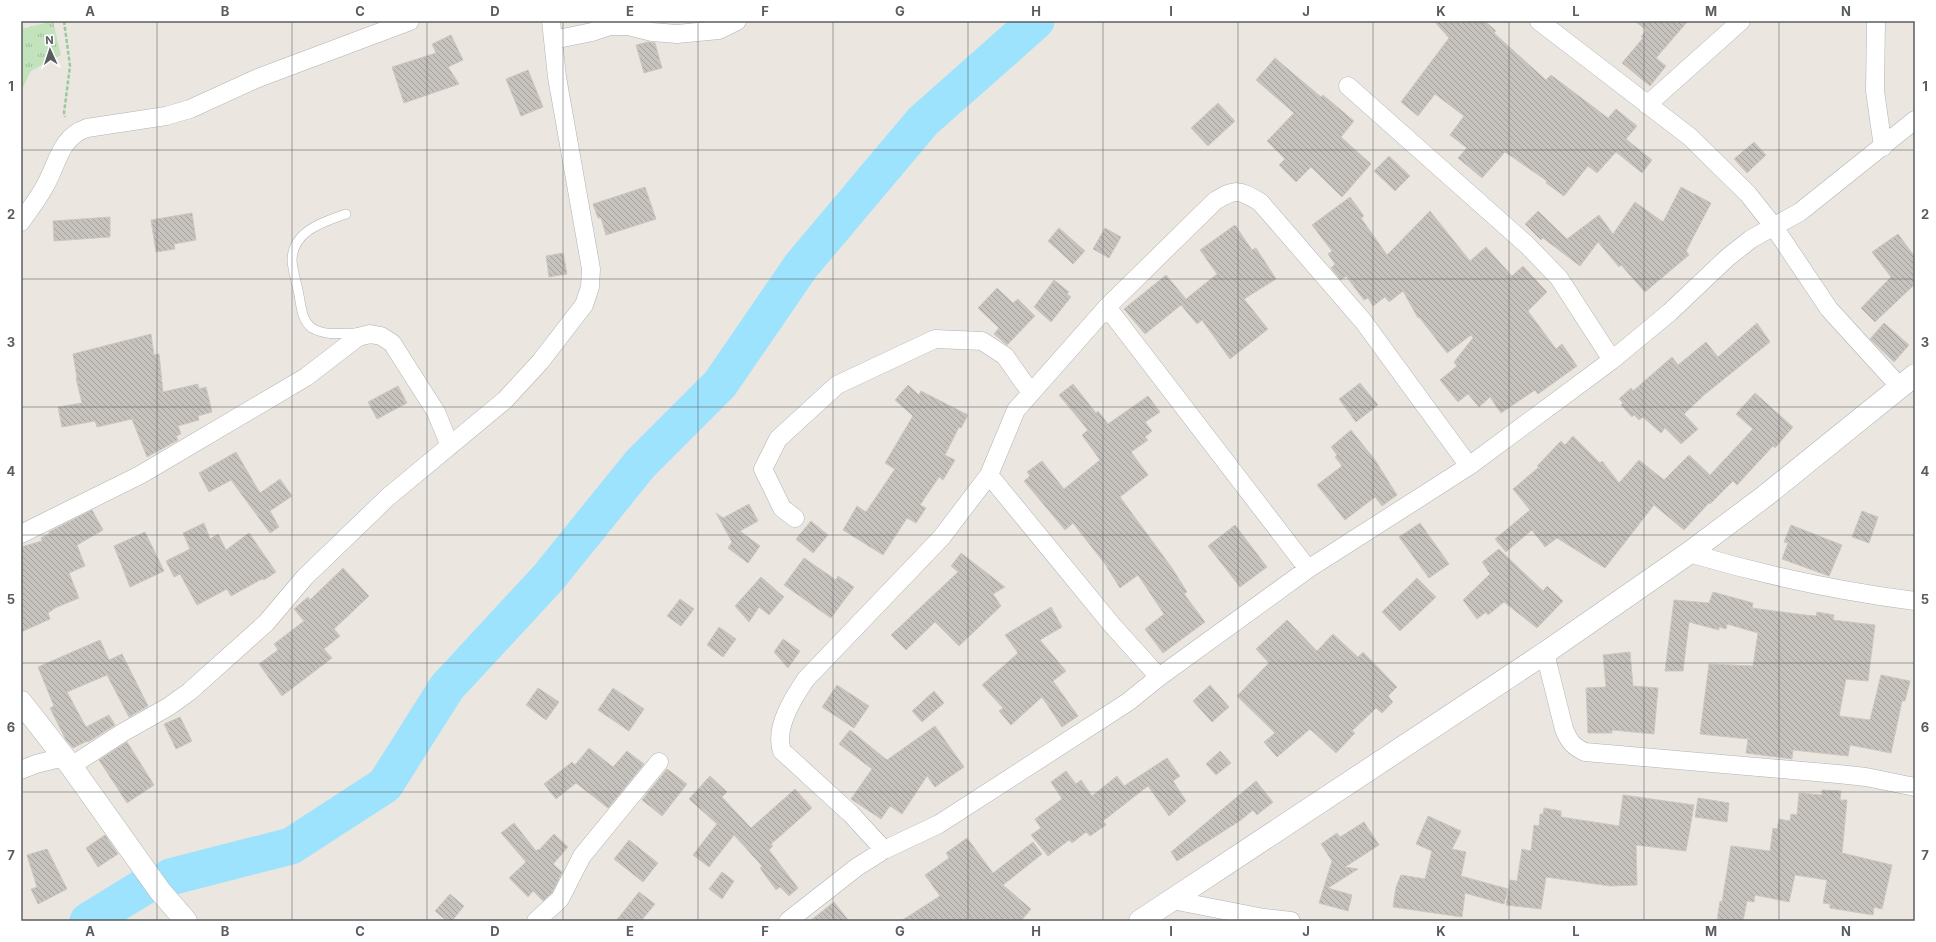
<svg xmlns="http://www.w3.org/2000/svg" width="1936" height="942" viewBox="0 0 1936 942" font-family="Inter,sans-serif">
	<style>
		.grass { fill: url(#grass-tufts) }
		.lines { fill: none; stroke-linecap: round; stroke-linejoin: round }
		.river { stroke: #9ee3fd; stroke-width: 37 }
		.building { fill: url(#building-back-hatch); stroke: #d0c7be }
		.service-casing { stroke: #aeb2b5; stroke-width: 10 }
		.minor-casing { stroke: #aeb2b5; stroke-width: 19 }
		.tertiary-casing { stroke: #aeb2b5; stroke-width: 23 }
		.path { stroke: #99c89d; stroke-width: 2.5; stroke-dasharray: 4 2; stroke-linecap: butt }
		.service { stroke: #fff; stroke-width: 9 }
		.minor { stroke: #fff; stroke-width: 18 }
		.tertiary { stroke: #fff; stroke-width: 22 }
		.grid { fill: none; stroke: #595d60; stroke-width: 1; stroke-opacity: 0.55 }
		.neatline { fill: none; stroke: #595d60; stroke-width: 1.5 }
		.grid-label { font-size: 13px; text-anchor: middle; font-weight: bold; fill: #595d60 }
	</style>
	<defs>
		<pattern id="grass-tufts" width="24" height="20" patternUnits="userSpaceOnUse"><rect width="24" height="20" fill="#c3e3bc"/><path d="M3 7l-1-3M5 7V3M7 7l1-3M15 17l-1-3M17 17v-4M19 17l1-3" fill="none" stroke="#a1bb9c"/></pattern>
		<pattern id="building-back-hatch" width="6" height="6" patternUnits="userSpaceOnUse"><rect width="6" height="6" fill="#c6c2bd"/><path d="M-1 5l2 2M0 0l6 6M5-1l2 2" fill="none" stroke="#a4a19d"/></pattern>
	</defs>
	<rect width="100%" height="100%" fill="#ebe7e0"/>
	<!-- grass -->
	<path class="grass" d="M53 21 61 55 31 71 21 91V29Z"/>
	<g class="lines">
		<!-- river -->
		<path class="river" d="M170 877 291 846 385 785 447 687 548 578 640 464 720 384 801 266 923 121 1036 21
			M88 921 145 886"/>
	</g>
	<!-- building -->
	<path class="building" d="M1434 21H1485L1496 31 1494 33 1546 80 1551 75 1608 118 1616 109 1637 126 1626 139 1652 160 1642 173 1616 152 1597 173 1588 166 1564 196 1546 183 1547 181 1505 152 1482 178 1458 158 1467 148 1450 135 1464 116 1435 94 1418 116 1401 102 1449 38Z
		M1635 21H1688L1656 58 1666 66 1650 86 1622 63 1643 38 1641 37 1646 30Z
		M451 35 463 60 448 67 459 84 404 103 392 67 436 53 432 44Z
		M648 42 655 43 662 68 644 73 636 45Z
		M1275 58 1321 97 1323 95 1354 121 1341 137 1371 164 1342 197 1311 167 1296 182 1279 165 1285 159 1267 141 1294 113 1256 80Z
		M528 70 543 107 521 116 506 79Z
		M1218 103 1235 121 1208 146 1191 128Z
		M1754 142 1766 155 1747 173 1734 159Z
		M1389 156 1410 176 1395 191 1374 171Z
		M645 187 656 219 606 235 601 218H598L593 204Z
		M1681 187 1711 203 1686 251 1689 255 1645 292 1621 265 1619 267 1598 242 1580 266 1543 238 1541 240 1525 224 1538 211 1567 239 1599 215 1613 234 1635 202 1663 222Z
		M1350 197 1364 216 1361 218 1387 255 1430 211 1470 261 1486 247 1512 276 1523 266 1547 292 1528 311 1556 349 1562 344 1577 366 1538 394 1535 390 1501 413 1490 397 1479 407 1468 394 1458 402 1440 380 1457 366 1454 362 1473 338 1471 335 1447 353 1419 317 1418 318 1403 291 1389 302 1385 297 1373 306 1368 298 1364 300 1346 276 1341 280 1331 268 1335 264 1328 254 1332 251 1312 225Z
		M192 213 196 240 174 244 175 249 156 252 151 220Z
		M110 217V237L54 241 53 221Z
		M1235 225 1252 250 1256 248 1276 279 1244 299 1268 329 1230 359 1202 320 1197 324 1181 305 1145 334 1124 309 1166 275 1186 299 1217 274 1200 250Z
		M1059 228 1085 251 1073 264 1048 241Z
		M1105 228 1121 237 1109 258 1093 249Z
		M1898 234 1915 257V284L1875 322 1861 308 1891 277 1872 252Z
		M563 253 567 274 549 277 546 256Z
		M1054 280 1069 292 1067 294 1071 297 1051 322 1034 307Z
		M997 288 1013 303 1018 299 1035 316 1007 345 994 334 999 328 978 308Z
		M1757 323 1770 342 1704 395 1684 414 1698 429 1681 444 1665 428 1661 433 1643 417 1639 420 1634 415 1632 417 1621 405 1623 403 1619 399 1631 388 1633 391 1672 357 1678 365 1706 342 1718 357Z
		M1884 323 1909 345 1894 362 1870 339Z
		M151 334 154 355 159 354 163 392 198 384 199 389 206 387 212 412 198 416 199 420 178 426 181 434 176 436 178 440 147 457 132 419 97 427 95 421 62 427 58 407 82 403 76 378H77L73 354Z
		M1360 383 1378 405 1356 422 1339 399Z
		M1073 384 1096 413 1098 411 1108 424 1148 396 1160 412 1145 422 1152 431 1145 437 1148 440 1131 452 1148 475 1120 497 1172 568 1187 592 1184 594 1205 622 1163 653 1145 629 1164 614 1138 575 1120 588 1105 564 1073 523 1065 530 1024 481 1030 476 1027 472 1042 461 1064 489 1100 460 1082 435 1088 430 1059 395Z
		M908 385 919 395 921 391 968 415 961 428 959 427 945 455 955 460 943 480 939 477 920 505 926 508 916 523 907 518 883 555 843 530 857 506 866 512 895 469 885 463 913 416 895 400Z
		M398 386 407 403 377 419 368 402Z
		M1755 393 1793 427 1775 448 1773 446 1737 485 1733 481 1710 504 1709 503 1684 530 1654 505 1605 568 1557 538 1545 547 1532 530 1506 552 1495 539 1530 510 1513 489 1539 467 1537 466 1561 441 1565 445 1573 436 1600 463 1602 461 1619 483 1639 460 1664 480 1689 455 1710 475 1753 429 1736 414Z
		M1351 430 1375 460 1397 495 1382 506 1375 497 1345 520 1317 485 1342 466 1335 457 1337 455 1331 447Z
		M236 452 260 493 280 479 292 496 270 511 279 527 270 533 231 480 209 492 199 473Z
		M749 504 758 521 740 531 760 546 748 563 728 548 732 542 716 513 723 518Z
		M92 510 103 530 77 545 85 566 69 573 79 598 55 608 48 613 50 619 21 632V547L42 541 41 538 49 534V532Z
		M1862 511 1878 517 1869 543 1852 537Z
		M811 521 828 535 813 553 796 539Z
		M204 523 210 539 218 534 226 550 249 533 276 572 264 580 262 579 231 596 227 589 197 605 180 574 174 577 166 561 190 549 183 533Z
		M1420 523 1449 564 1429 578 1399 537Z
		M1235 525 1267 567 1240 587 1208 546Z
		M1791 525 1842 545 1829 576 1782 559 1788 543 1784 542Z
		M145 532 164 571 130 587 114 546Z
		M1499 549 1543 591 1547 586 1563 601 1537 628 1504 602 1488 615 1486 612 1477 619 1463 600 1490 574 1482 562Z
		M961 553 1005 587 993 594 1001 606 959 646 935 622 906 650 891 635 958 572 951 566Z
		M804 558 836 580 838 576 854 587 831 618 784 585Z
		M343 568 369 596 334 629 340 636 324 649 332 658 282 696 259 664 278 650 274 644 304 621 294 609 308 597 310 600Z
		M761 577 784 597 769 615 759 607 749 622 735 606Z
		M1417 578 1436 597 1400 631 1382 612Z
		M1713 592 1753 603 1752 608 1805 615 1816 616 1817 612 1834 615 1833 620 1875 625 1868 681 1846 679 1839 716 1870 720 1881 675 1910 681 1905 701H1902L1891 753 1850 745 1848 756 1793 750 1792 759 1746 753 1748 739 1700 734 1709 664 1753 666 1758 633 1727 624 1726 629 1719 627V630L1689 622 1683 671H1665L1674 600 1709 603Z
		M680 599 694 609 681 626 667 616Z
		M1051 607 1062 627 1040 640 1066 671 1053 681 1078 716 1062 727 1042 697 1011 725 999 711 1003 708 982 685 1018 653 1005 635Z
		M1287 620 1317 651 1333 634 1358 657 1363 652 1397 687 1388 696 1393 702 1382 713 1376 708 1352 731 1355 733 1336 753 1310 729 1277 757 1264 742 1275 733 1237 696 1269 663 1256 649Z
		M719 627 736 639 723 657 707 645Z
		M783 639 800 651 788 668 774 652Z
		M100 640 109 660 122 654 148 706 129 717 107 675 67 692 86 727 109 715 115 725 88 742 87 741 73 748 66 740 50 708 54 706 38 667Z
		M1630 652 1633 686 1658 688 1654 734 1612 730V733H1588L1586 688 1606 687 1603 655Z
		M837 685 869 706 854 728 822 707Z
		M1210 685 1229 707 1212 722 1193 701Z
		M538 688 559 702 546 720 526 705Z
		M613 688 644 709 629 731 598 710Z
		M934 691 944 703 922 722 912 711Z
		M180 717 192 741 176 749 164 724Z
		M935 726 964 767 935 787 927 776 902 814 890 806 881 819 851 799 872 769 839 744 850 730 887 760Z
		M127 742 154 785 127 803 99 760Z
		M589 748 613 767 627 751 644 764 608 808 576 783 556 799 544 784 572 762 575 765Z
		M1220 751 1231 763 1216 775 1206 764Z
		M1167 758 1180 776 1173 781 1186 801 1169 816 1148 786 1103 821 1106 825 1090 836 1086 832 1072 843 1069 840 1048 856 1031 835 1041 828 1035 819 1062 799 1051 782 1066 771 1076 784 1081 780 1092 796 1117 776 1124 786Z
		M667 769 687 784 662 816 642 800Z
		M710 776 727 792 722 797 751 828 795 789 812 808 771 844 773 846 769 850 798 888 789 896 780 887 776 890 760 868 762 866 734 835 709 867 693 855 717 824 689 799Z
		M1256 781 1273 802 1257 815 1253 810 1241 820 1177 861 1171 852Z
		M1822 790 1841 791 1840 800H1847L1842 853 1892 865 1882 909 1874 907 1873 915 1830 908V904L1823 903 1827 880 1795 875 1789 902 1755 895 1754 902 1747 901 1743 921H1717L1720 901 1722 902 1731 846 1770 851 1773 828 1777 829 1779 819 1790 821 1791 814 1797 815 1799 793 1822 795Z
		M1623 795 1694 805 1686 851 1636 845 1637 885 1610 886 1546 877 1541 909 1506 905 1510 880 1517 881 1522 849 1531 851 1534 825 1539 826 1540 814H1543L1544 808 1561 811V817L1619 826Z
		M1698 798 1729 803 1727 822 1695 817Z
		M1428 816 1461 831 1452 849 1466 852 1461 876 1508 889 1504 904 1465 893 1462 917 1393 907 1396 887 1401 875 1425 879 1432 851 1416 844Z
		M1364 822 1379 845 1345 867 1358 869 1328 888 1352 895 1348 911 1319 903 1332 861 1321 844 1337 833 1340 837Z
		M514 823 536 851 538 849 539 850 554 834 568 847 553 864 562 872 552 893 543 901 533 891 528 897 509 878 526 862 501 833Z
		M105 835 118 854 98 867 86 848Z
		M967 838 993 873 1033 842 1042 854 1003 885 1031 909 1021 921H901L940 896 925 875 949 858 946 853Z
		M629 840 658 863 643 882 614 859Z
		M47 849 67 889 38 904 31 889 37 887 27 855Z
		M722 872 734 881 722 899 709 889Z
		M639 892 655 904 641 921H616Z
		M450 894 464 906 452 921H447L435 911Z
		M834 902 849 921H810Z"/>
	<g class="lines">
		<defs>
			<path id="service" d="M346 214C323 222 292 231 292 261 293 272 297 284 299 295 301 306 302 321 312 328 327 337 344 332 360 333"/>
			<path id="minor" d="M1539 21 1690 137 1748 194 1774 227 1829 309 1900 387
				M1876 21 1875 91 1883 147
				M553 40 592 32 610 26H628L652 32 677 34 719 30 737 21
				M1348 86 1527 245 1559 278 1612 360
				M1647 105 1741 21
				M21 222C29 210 38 199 45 186 58 163 60 137 87 128L166 116 190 109 258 78 410 21
				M1107 307 1308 569
				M989 475 1112 625 1159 677
				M795 518 782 508 763 469 778 439 837 385 935 339 982 341 1005 356 1031 393
				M21 534 140 475 306 377 358 337 370 334 381 336 392 343 436 412 450 446
				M1689 553C1763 575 1838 591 1915 601
				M1545 653 1564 729C1569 742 1574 747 1585 752L1838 774 1866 777 1915 787
				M71 766 122 733 168 707 189 692 266 623 305 577 388 497 505 400 540 362 584 305 590 287 591 269 557 77 551 21
				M21 770 36 764 64 757
				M884 850 851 814 782 751C774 728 793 698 806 679L941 538 989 475 1016 410 1107 307 1215 201C1236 188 1239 190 1260 202L1363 321 1469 466
				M1172 900 1264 918 1291 921
				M536 921 560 899 582 856 659 762
				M788 921 857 867 884 850 939 824 1128 702 1159 677 1308 569 1469 466 1612 360 1670 312 1727 258 1751 239 1800 212 1915 120"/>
			<path id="tertiary" d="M21 702 71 766 160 891 186 921
				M1140 921 1545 653 1689 553 1765 496 1915 375"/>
		</defs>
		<!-- service casing -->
		<use href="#service" class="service-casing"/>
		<!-- minor casing -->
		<use href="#minor" class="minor-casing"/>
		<!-- tertiary casing -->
		<use href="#tertiary" class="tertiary-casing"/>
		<!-- path -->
		<path class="path" d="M64 21 70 66 64 113 65 117"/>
		<!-- service -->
		<use href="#service" class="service"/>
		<!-- minor -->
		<use href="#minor" class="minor"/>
		<!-- tertiary -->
		<use href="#tertiary" class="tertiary"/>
	</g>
	<!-- grid -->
	<path class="grid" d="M157 21V921M292 21V921M427 21V921M563 21V921M698 21V921M833 21V921M968 21V921M1103 21V921M1238 21V921M1373 21V921M1509 21V921M1644 21V921M1779 21V921M21 150H1915M21 279H1915M21 407H1915M21 535H1915M21 663H1915M21 792H1915"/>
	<!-- border -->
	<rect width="1936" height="942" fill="none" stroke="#ffffff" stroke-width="44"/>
	<!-- north arrow -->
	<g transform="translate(50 50) rotate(357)" stroke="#ffffff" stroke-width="3" paint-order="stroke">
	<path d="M0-3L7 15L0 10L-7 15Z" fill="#595d60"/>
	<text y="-6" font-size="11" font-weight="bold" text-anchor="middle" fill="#595d60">N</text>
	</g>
	<rect x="22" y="22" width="1892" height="898" class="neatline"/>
	<g class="grid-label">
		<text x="90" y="16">A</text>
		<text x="225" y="16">B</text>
		<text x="360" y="16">C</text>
		<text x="495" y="16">D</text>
		<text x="630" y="16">E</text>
		<text x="765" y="16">F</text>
		<text x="900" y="16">G</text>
		<text x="1036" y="16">H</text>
		<text x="1171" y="16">I</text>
		<text x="1306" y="16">J</text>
		<text x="1441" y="16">K</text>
		<text x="1576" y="16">L</text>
		<text x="1711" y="16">M</text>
		<text x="1846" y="16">N</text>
		<text x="11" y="91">1</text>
		<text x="1925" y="91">1</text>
		<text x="11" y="219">2</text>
		<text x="1925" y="219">2</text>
		<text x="11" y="347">3</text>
		<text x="1925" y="347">3</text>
		<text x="11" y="476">4</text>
		<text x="1925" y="476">4</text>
		<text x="11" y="604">5</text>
		<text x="1925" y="604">5</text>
		<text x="11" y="732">6</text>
		<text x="1925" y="732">6</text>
		<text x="11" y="860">7</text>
		<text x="1925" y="860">7</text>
		<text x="90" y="936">A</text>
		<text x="225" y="936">B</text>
		<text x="360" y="936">C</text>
		<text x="495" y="936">D</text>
		<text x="630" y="936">E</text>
		<text x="765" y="936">F</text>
		<text x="900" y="936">G</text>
		<text x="1036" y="936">H</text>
		<text x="1171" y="936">I</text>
		<text x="1306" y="936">J</text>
		<text x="1441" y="936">K</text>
		<text x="1576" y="936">L</text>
		<text x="1711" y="936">M</text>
		<text x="1846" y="936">N</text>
	</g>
</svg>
